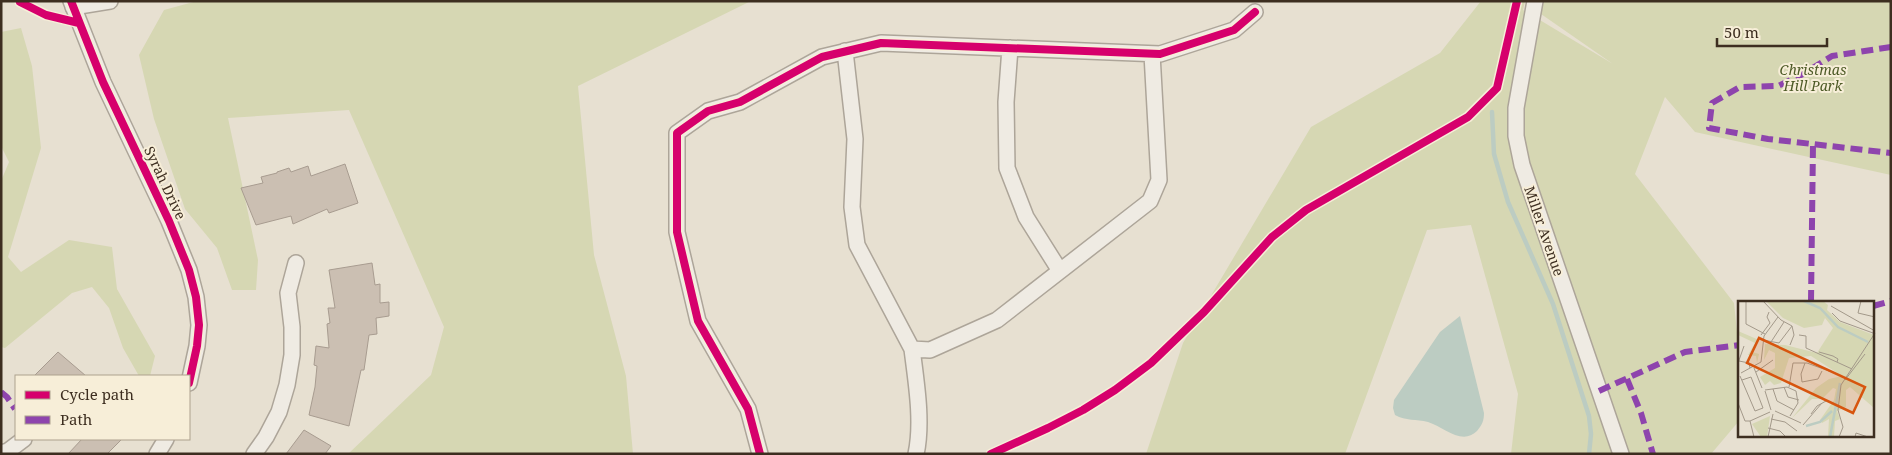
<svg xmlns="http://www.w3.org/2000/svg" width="1892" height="455" viewBox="0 0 1892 455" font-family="'Noto Serif',serif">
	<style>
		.green { fill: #d6d7b3 }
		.water { fill: #bcccc2 }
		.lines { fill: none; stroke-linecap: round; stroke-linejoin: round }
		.stream { stroke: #bcccc2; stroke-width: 4.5 }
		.building { fill: #cbbfb2; stroke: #a89c90 }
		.minor-casing { stroke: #ada599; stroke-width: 18 }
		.minor { stroke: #efebe3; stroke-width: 15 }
		.quiet { stroke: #8e44ad; stroke-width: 6; stroke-dasharray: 12 6; stroke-linecap: butt }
		.cycleway-casing { stroke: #f7eed8; stroke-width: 11 }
		.cycleway { stroke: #d6006c; stroke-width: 8 }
		.labels { text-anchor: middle; stroke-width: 4; stroke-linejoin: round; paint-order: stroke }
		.park-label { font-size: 14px; font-style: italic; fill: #4d5a26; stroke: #f7eed8 }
		.street-label { font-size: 14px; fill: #3d2e20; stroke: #f7eed8 }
		.inset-river { fill: none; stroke: #bcccc2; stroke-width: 2.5 }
		.inset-road { fill: none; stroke: #a3998a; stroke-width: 1 }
		.view { fill: #d7550e; fill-opacity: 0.15; stroke: #d7550e; stroke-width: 2.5 }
		.inset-edge { fill: none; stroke: #3d2e20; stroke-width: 2.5 }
	</style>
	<rect width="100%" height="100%" fill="#e7e0d1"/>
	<!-- green -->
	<path class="green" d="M197 1H751L578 86 594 255 626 376 633 454H348L431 375 444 327 349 110 228 118 258 260 256 290H232L217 248 185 209 154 119 139 55 164 10Z
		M1481 1H1525L1523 10 1613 64 1541 14 1544 1H1891V175L1695 132 1665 97 1635 174 1734 303 1740 361 1739 421 1711 454H1511L1518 394 1471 225 1427 230 1345 454H1146L1183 343 1311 127 1440 53Z
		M21 28 32 66 41 148 8 257 21 272 69 240 112 247 117 289 155 356 150 376H139L123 348 109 308 92 287 72 293 5 348 1 347V181L9 162 1 146V32Z"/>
	<!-- water -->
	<path class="water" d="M1460 316 1484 413C1484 421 1482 425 1477 431 1462 446 1444 427 1428 422 1416 419 1406 421 1395 415L1393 408 1394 400 1440 332Z"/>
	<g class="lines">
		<!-- stream -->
		<path class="stream" d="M1492 112 1494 154 1508 202 1553 304 1589 416 1591 434 1589 454"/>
	</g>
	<!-- building -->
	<path class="building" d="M345 164 358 203 329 213 327 209 293 224 291 216 256 225 241 188 263 183 261 177 277 173V172L289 168 291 172 308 166 311 176Z
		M372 263 375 285 380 284V303L389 302V316L376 318 377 334 369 335 364 370H361L349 426 309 415 315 387 317 366 314 365 316 346 329 348 327 324 330 323 328 308H335L329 270Z
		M58 352 86 376H34Z
		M304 430 331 446 325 454H286Z
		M82 439H122L107 454H68Z"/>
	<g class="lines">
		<defs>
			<path id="minor" d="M71 1 103 82 169 221 189 270 196 297 199 325 197 346 189 383
				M1535 1 1516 108V136L1522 165 1621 454
				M73 7 110 1
				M1010 48 1006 102 1007 168 1026 217 1060 271
				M845 51 855 139 852 207 857 245 912 349 930 350 997 320 1150 201 1159 180 1152 54
				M912 349C916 381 923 422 916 454
				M1 453 8 451 24 439
				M157 454 166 439
				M254 454 266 437 279 412 287 385 292 355V327L288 293 296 263
				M760 454 748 409 698 321 677 232V133L708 111 740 102 822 57 881 43 1160 54 1234 30 1255 12"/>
		</defs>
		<!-- minor casing -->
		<use href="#minor" class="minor-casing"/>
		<!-- minor -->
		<use href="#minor" class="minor"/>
		<!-- quiet -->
		<path class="quiet" d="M1891 47 1832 56 1803 74 1778 86 1740 87 1712 103 1709 128 1768 139 1891 153
			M1811 302 1813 144
			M1873 306 1891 301
			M1627 379 1641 413 1653 454
			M1599 391 1685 352 1740 345
			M1 392 7 397 15 409"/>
		<defs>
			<path id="cycleway" d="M71 1 103 82 169 221 189 270 196 297 199 325 197 346 189 383
				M20 2 46 15 79 23
				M760 454 748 409 698 321 677 232V133L708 111 740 102 822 57 881 43 1160 54 1234 30 1255 12
				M991 454 1048 428 1083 410 1115 390 1151 363 1204 312 1272 237 1306 210 1468 117 1497 88 1517 1"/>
		</defs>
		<!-- cycleway casing -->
		<use href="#cycleway" class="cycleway-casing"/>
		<!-- cycleway -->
		<use href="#cycleway" class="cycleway"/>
	</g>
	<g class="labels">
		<!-- park labels -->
		<g class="park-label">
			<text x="1813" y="75">Christmas<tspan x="1813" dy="16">Hill Park</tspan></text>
		</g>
		<!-- street labels -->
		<g class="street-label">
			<text transform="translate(165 183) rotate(65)" y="5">Syrah Drive</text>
			<text transform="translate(1544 231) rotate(71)" y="5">Miller Avenue</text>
		</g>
	</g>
	<!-- overview -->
	<g transform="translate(1738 301)">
		<rect width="136" height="136" fill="#e7e0d1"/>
		<path d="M28 0H85L90 4 89 9 102 21 136 34V107L112 86 108 89V106L99 110 102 118 97 120 96 136H90L91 118 84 122 82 119 96 99 98 88 95 87 84 98H74L54 117 78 87 91 78 104 75 73 55 51 57 43 82 36 84 32 80 27 84 22 76 37 67V52L31 49 26 59 27 43 47 44 79 52 95 27 87 17 84 24 66 27 45 17ZM0 30 21 39 14 51 21 53 19 62 18 55 10 54 17 42 0 34ZM32 115 29 136H23L14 123Z" fill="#d6d7b3"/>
		<path class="inset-river" d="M66 0 82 7 100 26 130 41M68 125 82 121 94 110M92 136 102 82"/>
		<path class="inset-road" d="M8 0V23L27 33M25 0 43 19 54 25 56 34 52 44M123 0 120 12 137 16M93 5 137 30M94 12 102 20 135 32M23 34 32 22 29 16 31 11M61 34 68 35V47L114 68M25 39 41 42 54 25M33 41 46 21M81 51 95 55 100 58 99 61M1 60 11 62 12 67M0 62 6 45M67 62 63 73 64 81 80 78 84 70M16 67 24 87M18 71 35 59M3 72 23 61 26 35 40 16M2 75 17 110 25 107 13 76 4 79M107 79 127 53M46 86 50 96 61 99M51 86 55 62H69L91 70M35 88 39 100 56 109M27 89 49 86 58 90 60 102 52 115M27 90 33 109M0 102 7 120M37 110 63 122M73 113 79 105 88 100M33 118 47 121 59 130M7 120H12L16 136M12 120 32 111M65 124 84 102M30 127 42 130 48 136M30 136 35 113M101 136 105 126 100 109 103 84 137 32M117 136 118 132 130 136"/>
		<path class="view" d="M21 37 127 86 115 112 9 62Z"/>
		<rect width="136" height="136" class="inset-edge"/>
	</g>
	<!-- border -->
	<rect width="1892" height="455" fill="none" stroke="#3d2e20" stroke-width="5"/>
	<!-- legend -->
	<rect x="15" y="375" width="175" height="65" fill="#f7eed8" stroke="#ada18e"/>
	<rect x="25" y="391" width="25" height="8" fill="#d6006c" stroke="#ada18e"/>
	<text x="60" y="400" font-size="15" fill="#3d2e20">Cycle path</text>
	<rect x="25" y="416" width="25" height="8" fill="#8e44ad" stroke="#ada18e"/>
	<text x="60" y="425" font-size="15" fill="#3d2e20">Path</text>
	<!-- scale -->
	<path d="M1717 38v8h110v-8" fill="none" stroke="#3d2e20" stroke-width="2.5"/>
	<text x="1724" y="38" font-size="15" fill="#3d2e20" stroke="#f7eed8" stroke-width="4" paint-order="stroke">50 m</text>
</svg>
